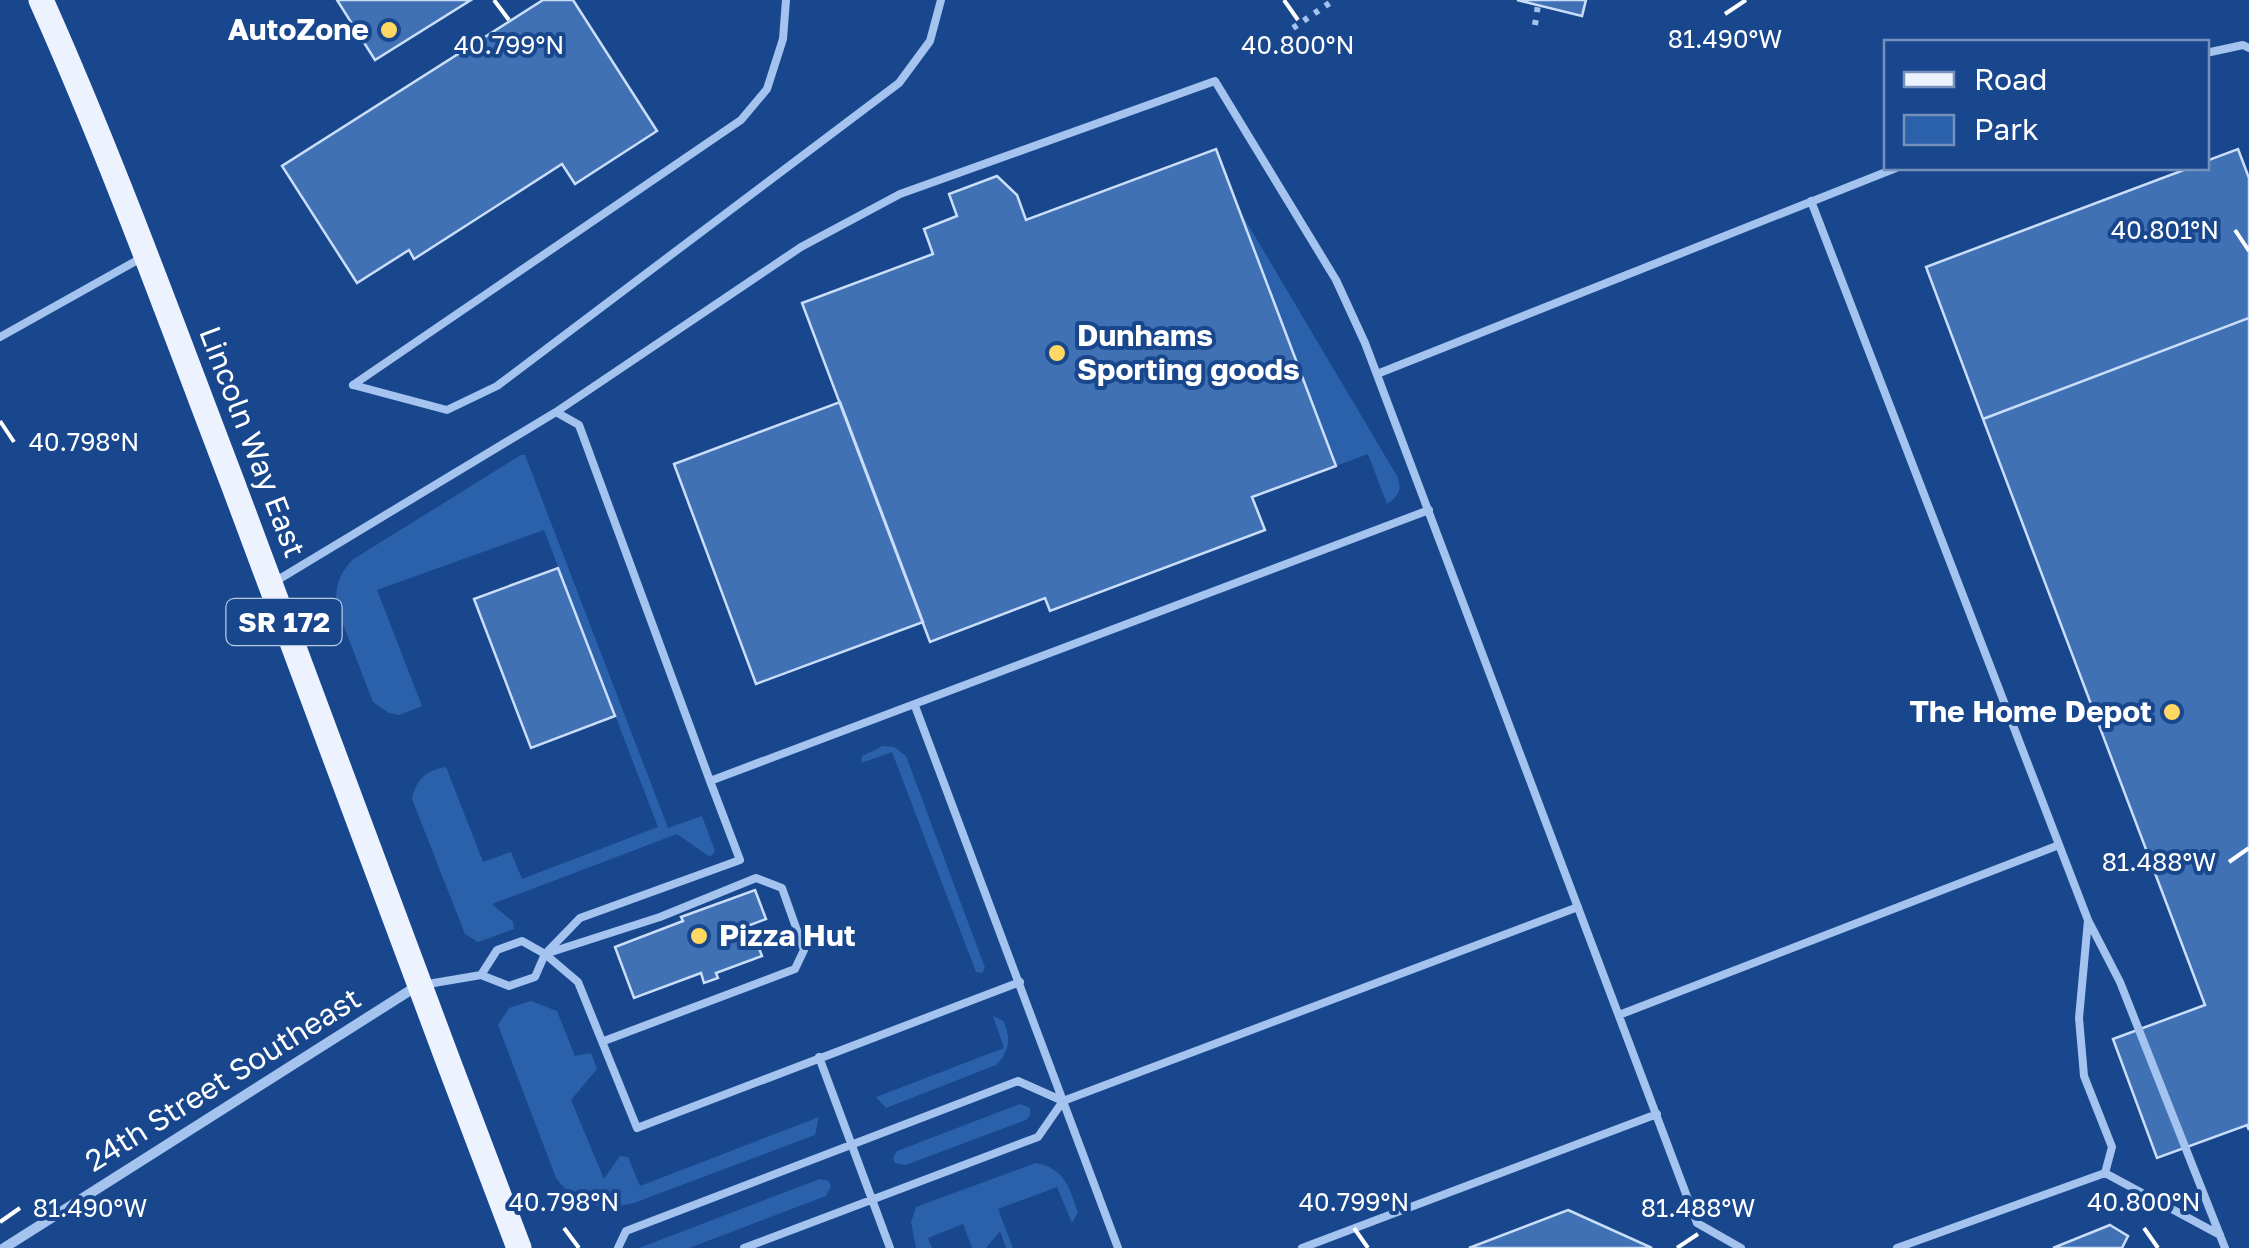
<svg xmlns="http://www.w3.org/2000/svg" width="2249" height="1248" viewBox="0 0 2249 1248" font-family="'Golos Text',sans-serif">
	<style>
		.green { fill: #2b61ab }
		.building { fill: #4171b5; stroke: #cadefa; stroke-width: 2.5 }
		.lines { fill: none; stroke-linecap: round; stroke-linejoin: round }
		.path { stroke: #a4c3ee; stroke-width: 6; stroke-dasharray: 5 8; stroke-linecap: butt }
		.service { stroke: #a4c3ee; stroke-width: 8 }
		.minor { stroke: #a4c3ee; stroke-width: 10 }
		.primary { stroke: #ecf3ff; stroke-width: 25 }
		.ticks { fill: none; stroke: #fff; stroke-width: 4 }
		.poi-dot { fill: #ffd762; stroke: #19478d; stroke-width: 4 }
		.labels { text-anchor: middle; stroke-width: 8; stroke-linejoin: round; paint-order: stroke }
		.shield { fill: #19478d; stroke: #bac8dd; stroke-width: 2.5 }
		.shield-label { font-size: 28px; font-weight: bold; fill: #fff }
		.poi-label { font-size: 30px; font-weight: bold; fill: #fff; stroke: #19478d; text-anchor: end }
		.street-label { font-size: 30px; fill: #fff; stroke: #19478d }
		.ticks-label { font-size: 25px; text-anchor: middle; fill: #fff; stroke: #19478d; stroke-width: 8; stroke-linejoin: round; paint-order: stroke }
	</style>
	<rect width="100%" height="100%" fill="#19478d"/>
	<!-- green -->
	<path class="green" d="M1240 211 1397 476C1403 489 1398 497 1387 504L1368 454 1336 466Z
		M521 455H525L668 828 702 816 715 851 710 857 677 834 492 904 513 922 514 929 478 942 465 934 412 799C416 780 426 770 446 767L483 862 511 852 522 879 658 827 544 530 377 590 422 706 399 715 389 713 373 702 336 606C336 585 338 576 352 560Z
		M883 746 894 747 906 756 985 968 982 973 976 972 892 752 861 763 862 756Z
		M531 1001 557 1011 575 1056 591 1053 597 1069 571 1100 604 1179 620 1156 628 1157 640 1186 819 1117 815 1135 634 1203C601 1212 577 1205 556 1178L498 1025 509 1008Z
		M993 1016 1003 1021C1012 1037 1009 1053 996 1065L886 1108 876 1097 1004 1048Z
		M1020 1104 1030 1108V1116L1026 1120 906 1165 895 1163 893 1158 897 1151Z
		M1036 1163C1065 1169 1069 1187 1078 1212L1072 1223 1057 1187 998 1209 1013 1248H1006L1000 1231 986 1248H972L963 1224 928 1238 932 1248H916L911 1222 916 1207Z
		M820 1179 828 1181 831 1186 826 1196 689 1248H639Z"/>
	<!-- building -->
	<path class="building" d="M337 0H471L375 60Z
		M543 0H573L657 131 575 184 562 164 414 259 409 250 357 283 282 166Z
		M1517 0H1586L1582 16Z
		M1216 149 1336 466 1252 497 1265 530 1050 611 1045 598 930 642 802 303 933 254 924 229 957 216 949 194 997 176 1017 195 1026 220Z
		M2238 149 2249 178V318L1983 419 1926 267 2189 168H2206V161Z
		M2249 318V1130L2247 1125 2157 1158 2113 1039 2205 1005 1983 419Z
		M840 402 923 622 756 684 674 464Z
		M558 568 615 716 531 748 474 599Z
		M755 890 766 919 750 925 762 956 716 973 718 978 704 983 701 973 634 998 615 947 683 921 681 917Z
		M1568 1210 1652 1248H1469Z
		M2110 1225 2128 1236 2122 1248H2053Z"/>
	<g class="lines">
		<!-- path -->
		<path class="path" d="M1535 25 1538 5
			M1293 28 1334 0"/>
		<!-- service -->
		<path class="service" d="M2206 53 2243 45 2249 48
			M1811 201 2088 920 2079 1018 2084 1076 2112 1147 2105 1173
			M0 337 143 257
			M1377 374 1896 168
			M353 385 447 410 497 386 899 83 930 41 941 0
			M353 385 741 120 767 89 783 39 786 0
			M556 412 801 247 900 194 1215 81 1336 280 1365 343 1697 1223 1741 1248
			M276 581 556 412 579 425 710 781 1429 510
			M915 706 1118 1248
			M2088 920 2120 982 2225 1248
			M548 951 580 918 740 860 710 781
			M545 954 578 982 637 1128 1020 982
			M545 954 660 917 756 878 782 888 804 950 795 969 604 1041
			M422 985 481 975 509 986 535 977 545 954 522 941 497 950 481 975
			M1619 1015 2059 845
			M819 1057 890 1248
			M1063 1101 1578 907
			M618 1248 626 1231 1018 1081 1063 1101 1038 1137 744 1248
			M1302 1248 1657 1114
			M1897 1248 2105 1173 2220 1235"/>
		<!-- minor -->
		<path class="minor" d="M4 1248 417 986"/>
		<!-- primary -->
		<path class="primary" d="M41 0C112 159 171 322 233 484 328 739 422 994 519 1248"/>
	</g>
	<!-- ticks -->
	<path class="ticks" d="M494 0 509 20M1284 0 1298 20M1725 14 1746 0M2235 230 2249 251M0 421 14 442M2229 862 2249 848M0 1222 20 1208M564 1228 579 1248M1354 1228 1368 1248M2144 1228 2158 1248M1677 1248 1698 1234"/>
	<!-- markers -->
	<g class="poi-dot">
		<circle cx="389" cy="30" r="10"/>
		<circle cx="1057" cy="353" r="10"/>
		<circle cx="2172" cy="712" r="10"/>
		<circle cx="699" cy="936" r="10"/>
	</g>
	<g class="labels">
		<!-- shield labels -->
		<rect class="shield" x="226.5" y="599" width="115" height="46" rx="8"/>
		<g class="shield-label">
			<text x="284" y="632">SR 172</text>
		</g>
		<!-- poi labels -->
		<g class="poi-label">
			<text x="369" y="40">AutoZone</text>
			<text x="1077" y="346" text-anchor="start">Dunhams<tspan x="1077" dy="34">Sporting goods</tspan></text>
			<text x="2152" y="722">The Home Depot</text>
			<text x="719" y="946" text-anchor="start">Pizza Hut</text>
		</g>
		<!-- street labels -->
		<g class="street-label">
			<text transform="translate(252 442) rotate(69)" y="10">Lincoln Way East</text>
			<text transform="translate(223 1080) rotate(-32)" y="10">24th Street Southeast</text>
		</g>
	</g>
	<g class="ticks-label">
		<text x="1725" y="48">81.490°W</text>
		<text x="509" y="54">40.799°N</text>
		<text x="1298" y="54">40.800°N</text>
		<text x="2165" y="239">40.801°N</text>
		<text x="84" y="451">40.798°N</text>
		<text x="2159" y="871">81.488°W</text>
		<text x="564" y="1211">40.798°N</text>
		<text x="1354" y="1211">40.799°N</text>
		<text x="2144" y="1211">40.800°N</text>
		<text x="90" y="1217">81.490°W</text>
		<text x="1698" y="1217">81.488°W</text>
	</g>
	<!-- legend -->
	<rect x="1884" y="40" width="325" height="130" fill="#19478d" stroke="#7591bb" stroke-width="2.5"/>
	<rect x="1904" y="72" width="50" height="15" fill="#ecf3ff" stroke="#7591bb" stroke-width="2.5"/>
	<text x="1974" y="90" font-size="30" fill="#ffffff">Road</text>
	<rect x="1904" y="115" width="50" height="30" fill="#2b61ab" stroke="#7591bb" stroke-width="2.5"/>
	<text x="1974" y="140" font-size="30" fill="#ffffff">Park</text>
</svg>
